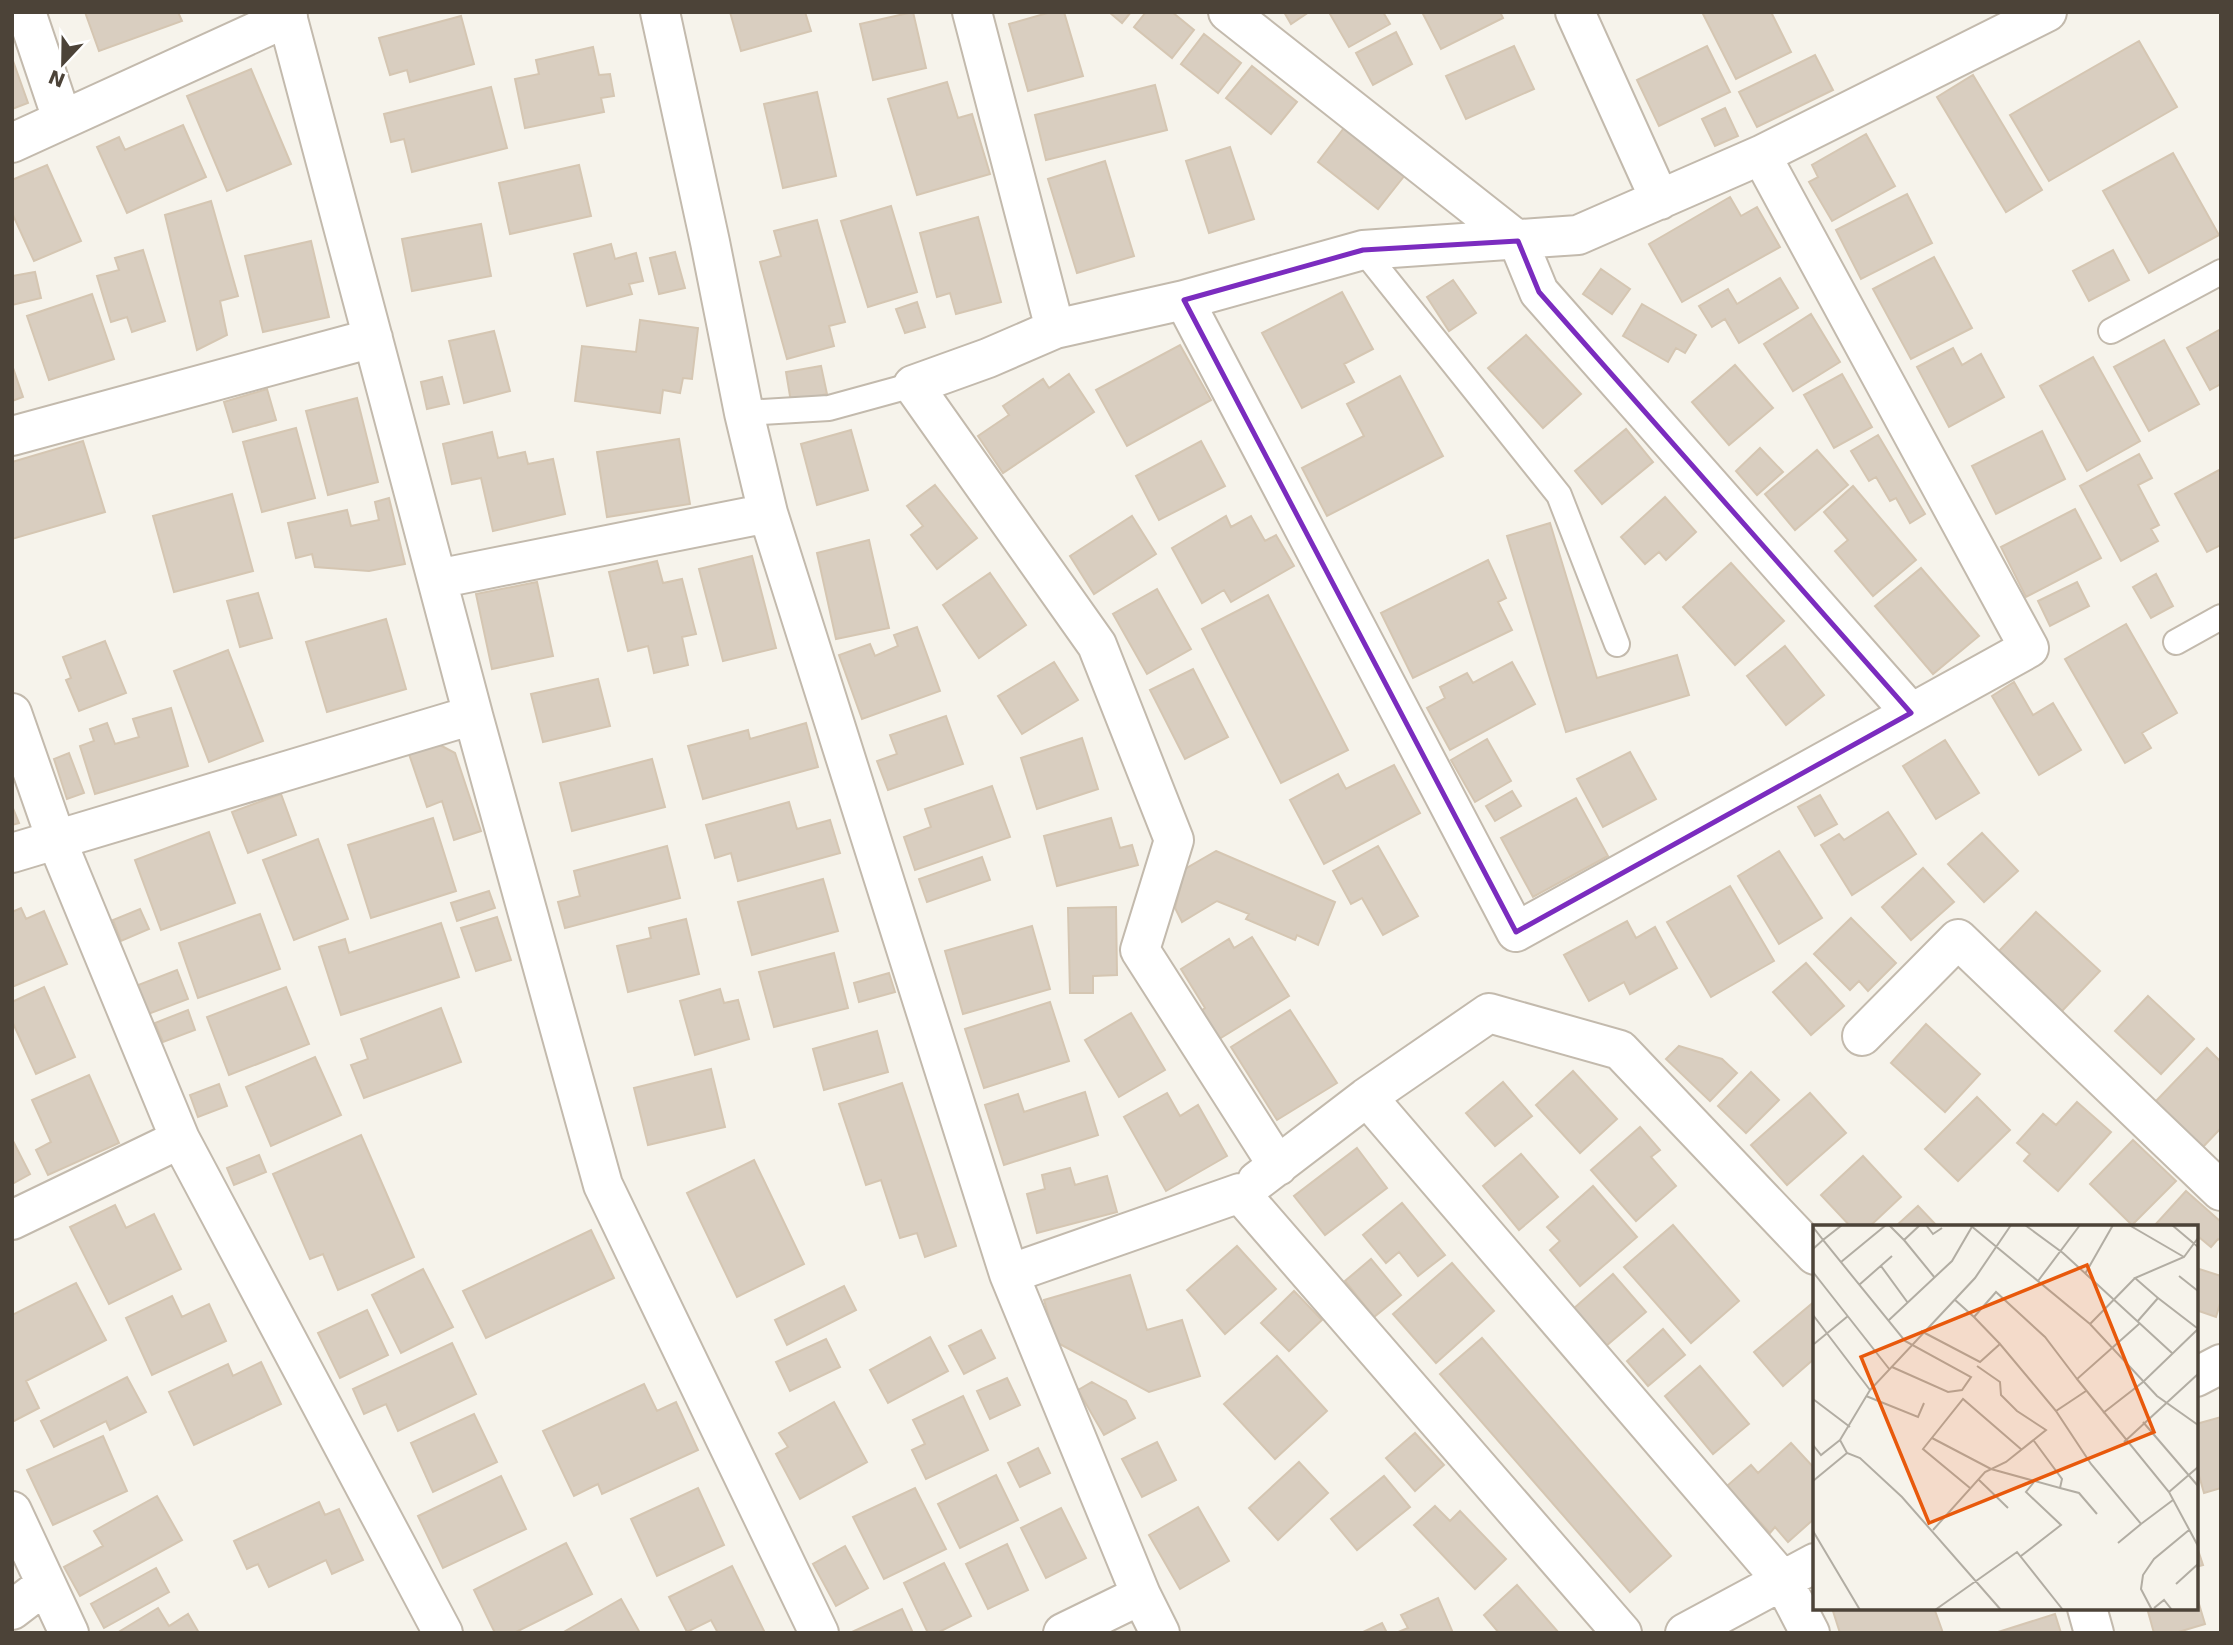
<svg xmlns="http://www.w3.org/2000/svg" width="2233" height="1645" viewBox="0 0 2233 1645" font-family="'DejaVu Sans',sans-serif">
	<style>
		.building { fill: #d9cec0; stroke: #d5c6b2; stroke-width: 2 }
		.lines { fill: none; stroke-linecap: round; stroke-linejoin: round }
		.service-casing { stroke: #c3baad; stroke-width: 28 }
		.minor-casing { stroke: #c3baad; stroke-width: 42 }
		.service { stroke: #fff; stroke-width: 24 }
		.minor { stroke: #fff; stroke-width: 38 }
		.marked { fill: none; stroke: #7b2cbf; stroke-width: 5; stroke-linejoin: round }
		.inset-road { fill: none; stroke: #b2ada3; stroke-width: 2 }
		.view { fill: #e8590c; fill-opacity: 0.15; stroke: #e8590c; stroke-width: 3.5 }
		.inset-edge { fill: none; stroke: #4c4338; stroke-width: 3.5 }
	</style>
	<rect width="100%" height="100%" fill="#f6f3eb"/>
	<!-- building -->
	<path class="building" d="M85 12H178L182 21 99 51Z
		M730 12H805L811 31 741 51Z
		M913 12 926 68 873 80 860 24Z
		M1051 12H1064L1083 76 1028 91 1009 24Z
		M1109 12H1131L1122 23Z
		M1146 12H1172L1194 30 1172 58 1134 27Z
		M1284 12H1309L1291 24Z
		M1334 12H1383L1390 24 1349 47 1330 14Z
		M1422 12H1500L1503 18 1441 49Z
		M1702 12H1771L1791 52 1736 79Z
		M461 16 474 64 410 82 407 70 390 75 379 38Z
		M1396 32 1412 64 1373 85 1356 53Z
		M1204 34 1241 63 1218 93 1181 64Z
		M2139 41 2177 107 2049 181 2010 115Z
		M1514 46 1534 89 1466 119 1446 76Z
		M1707 46 1730 92 1659 126 1637 80Z
		M593 47 599 75 610 74 614 96 601 98 604 112 525 128 515 79 539 74 536 60Z
		M1815 55 1833 90 1757 127 1739 92Z
		M12 58 28 103 12 109Z
		M1252 66 1297 102 1271 134 1226 98Z
		M251 69 291 164 227 191 187 96Z
		M1973 75 2042 190 2006 212 1937 97Z
		M947 82 958 118 972 114 990 174 917 195 888 99Z
		M1155 85 1167 130 1046 160 1035 115Z
		M491 87 507 148 412 172 404 139 391 142 384 114Z
		M817 92 836 176 783 188 764 104Z
		M1725 108 1738 136 1715 146 1702 119Z
		M183 125 206 177 127 213 97 147 119 137 125 150Z
		M1344 128 1405 175 1378 209 1318 162Z
		M1866 134 1895 186 1832 221 1809 182 1818 177 1812 165Z
		M1230 147 1254 219 1209 233 1186 161Z
		M2173 153 2219 235 2149 273 2103 191Z
		M1105 161 1134 256 1077 273 1048 179Z
		M47 165 81 241 34 261 12 213V180Z
		M579 165 591 216 510 234 499 183Z
		M1907 194 1932 243 1861 279 1836 230Z
		M1730 197 1741 216 1757 207 1780 247 1682 302 1649 244Z
		M211 201 238 296 220 301 227 335 197 350 165 215Z
		M891 206 917 292 868 307 841 221Z
		M978 217 1001 302 956 314 950 293 937 297 920 233Z
		M817 220 845 322 829 326 834 346 787 359 760 262 781 256 774 231Z
		M481 224 491 276 412 291 402 239Z
		M311 241 329 317 263 332 245 256Z
		M611 244 615 259 636 253 643 281 629 284 632 294 587 306 574 254Z
		M143 250 165 321 132 332 127 317 111 322 97 276 119 270 115 258Z
		M2113 250 2129 280 2089 301 2073 271Z
		M675 252 685 288 659 294 650 258Z
		M1934 257 1972 328 1911 359 1873 289Z
		M1601 269 1630 289 1612 314 1583 294Z
		M35 272 41 298 12 305V276Z
		M1780 278 1798 308 1739 343 1725 319 1712 327 1699 306 1728 289 1737 304Z
		M1453 280 1476 313 1449 331 1427 297Z
		M1342 292 1373 349 1344 364 1354 382 1302 408 1262 333Z
		M92 294 114 359 49 380 27 316Z
		M917 302 925 327 905 333 896 309Z
		M1642 304 1696 335 1685 353 1676 348 1668 362 1623 336Z
		M1811 314 1840 362 1793 391 1764 344Z
		M640 320 698 328 692 379 683 378 680 393 663 390 660 413 575 401 582 346 636 352Z
		M2221 329V384L2210 390 2187 348Z
		M494 331 510 391 464 403 449 341Z
		M1526 335 1581 394 1543 428 1488 368Z
		M2164 340 2199 404 2149 431 2114 367Z
		M1180 345 1211 400 1127 446 1096 390Z
		M1953 348 1962 365 1981 354 2004 397 1949 427 1917 367Z
		M2093 357 2140 441 2087 471 2040 386Z
		M12 365 23 397 12 401Z
		M1735 365 1773 408 1729 445 1692 402Z
		M821 366 827 394 791 402 786 372Z
		M1069 374 1094 412 1003 473 978 436 1009 415 1003 406 1043 379 1049 388Z
		M1842 374 1872 427 1834 448 1804 395Z
		M1400 376 1443 456 1327 516 1302 468 1364 436 1347 404Z
		M442 377 449 404 427 409 421 382Z
		M267 389 276 420 233 432 224 402Z
		M357 398 378 482 328 495 306 411Z
		M296 428 315 498 262 512 243 442Z
		M1626 429 1653 462 1602 504 1575 471Z
		M851 430 868 490 817 505 801 444Z
		M2042 431 2065 479 1996 514 1972 466Z
		M492 432 498 458 525 452 528 464 553 459 565 514 493 531 481 478 452 484 443 444Z
		M1878 435 1925 514 1910 523 1896 498 1890 501 1876 477 1869 481 1851 451Z
		M679 439 690 504 607 517 597 452Z
		M83 441 105 512 12 539V462Z
		M1201 441 1225 486 1159 520 1136 476Z
		M1760 448 1783 472 1757 495 1736 471Z
		M1817 450 1848 485 1795 530 1765 494Z
		M2139 454 2152 478 2138 485 2159 525 2151 529 2158 541 2121 561 2080 486Z
		M2221 469V545L2207 552 2175 494Z
		M935 485 977 538 937 569 911 535 923 526 907 506Z
		M1853 486 1916 560 1873 596 1835 551 1848 540 1824 512Z
		M232 494 253 571 174 592 153 516Z
		M1665 497 1696 532 1666 560 1659 552 1645 564 1621 537Z
		M389 498 405 564 369 571 315 567 312 554 296 558 288 523 347 510 351 526 379 520 375 502Z
		M2075 509 2101 558 2026 597 2001 547Z
		M1132 516 1156 554 1094 594 1070 556Z
		M1226 516 1231 527 1251 516 1265 541 1276 535 1294 566 1231 602 1224 590 1202 603 1172 548Z
		M1550 523 1597 678 1677 655 1689 695 1566 732 1507 536Z
		M869 540 889 628 836 639 817 553Z
		M752 556 776 648 723 661 699 569Z
		M1488 560 1506 598 1498 602 1512 630 1413 678 1381 613Z
		M657 561 663 583 682 579 696 634 682 637 688 665 654 673 648 646 628 651 609 572Z
		M1731 563 1784 621 1735 665 1683 607Z
		M1921 568 1979 636 1933 674 1875 606Z
		M990 573 1026 625 979 658 943 605Z
		M2156 574 2173 606 2151 618 2133 587Z
		M537 582 553 656 492 669 476 594Z
		M2077 582 2089 606 2050 626 2038 601Z
		M1157 589 1191 649 1147 674 1113 614Z
		M258 593 272 638 240 647 227 601Z
		M1268 595 1348 750 1281 783 1202 629Z
		M386 619 406 689 327 712 306 642Z
		M2126 624 2177 713 2142 733 2151 748 2125 763 2065 659Z
		M917 627 940 691 862 719 839 655 870 644 875 656 898 646 894 635Z
		M105 641 126 693 79 711 66 680 71 678 63 657Z
		M1785 646 1824 695 1786 725 1747 676Z
		M228 650 263 741 209 762 174 671Z
		M1054 662 1078 700 1022 734 998 696Z
		M1512 662 1535 704 1450 750 1427 708 1445 698 1440 687 1467 673 1473 683Z
		M1193 669 1228 737 1185 759 1150 690Z
		M598 679 610 726 543 742 531 694Z
		M2014 682 2033 715 2053 703 2081 750 2039 775 1992 696Z
		M171 708 188 766 95 794 80 746 94 741 90 729 107 723 115 744 139 737 133 719Z
		M946 716 963 764 888 790 877 761 897 754 890 735Z
		M806 723 818 767 703 799 688 746 748 730 750 739Z
		M1082 738 1098 789 1037 809 1021 758Z
		M1487 739 1511 781 1475 802 1451 760Z
		M1945 740 1979 793 1936 819 1903 766Z
		M438 744 455 753 481 831 454 840 442 801 427 807 409 754Z
		M1630 752 1656 799 1603 827 1577 779Z
		M69 753 84 793 67 799 54 759Z
		M652 759 665 807 572 831 560 783Z
		M1394 765 1420 813 1324 864 1290 800 1338 774 1346 789Z
		M992 786 1010 837 915 870 904 837 931 827 925 809Z
		M1512 791 1521 806 1495 821 1486 806Z
		M281 794 296 835 248 853 232 812Z
		M1820 795 1837 824 1815 836 1798 807Z
		M1576 798 1608 856 1533 897 1501 838Z
		M789 802 797 829 830 820 840 853 738 881 731 853 715 858 706 825Z
		M12 806 19 823 12 825Z
		M1888 812 1916 854 1852 895 1821 845 1839 834 1844 840Z
		M433 818 456 891 371 918 348 845Z
		M1111 818 1120 848 1132 845 1138 865 1057 886 1044 836Z
		M209 832 235 903 161 930 135 860Z
		M1982 833 2018 871 1984 902 1948 864Z
		M318 839 348 919 294 940 263 860Z
		M667 846 680 898 565 928 558 902 580 896 574 871Z
		M1378 846 1418 916 1383 935 1362 898 1351 904 1333 871Z
		M1216 851 1335 902 1318 945 1297 935 1295 940 1246 919 1249 914 1217 901 1182 922 1175 908 1185 869Z
		M1779 851 1822 918 1779 944 1738 876Z
		M982 857 990 880 927 902 919 879Z
		M1923 868 1954 902 1911 940 1882 907Z
		M823 879 838 931 752 955 738 902Z
		M1730 886 1774 961 1711 997 1667 922Z
		M489 891 495 908 457 921 451 903Z
		M1116 907 1117 975 1093 976V993H1070L1068 908Z
		M21 908 26 919 44 911 67 964 12 987V912Z
		M140 909 149 929 121 941 113 920Z
		M2036 912 2100 971 2062 1011 1999 951Z
		M260 914 280 969 198 998 179 943Z
		M497 917 511 960 476 971 461 928Z
		M1851 918 1896 963 1868 991 1859 981 1850 990 1814 954Z
		M686 919 699 974 628 992 617 946 651 938 649 928Z
		M1627 921 1636 938 1655 927 1677 968 1630 994 1624 982 1589 1001 1564 955Z
		M441 923 459 977 341 1015 319 947 345 939 349 953Z
		M1032 926 1050 989 963 1014 945 951Z
		M1252 937 1289 996 1216 1041 1198 1013 1205 1008 1181 969 1229 939 1234 948Z
		M834 953 848 1008 774 1027 759 972Z
		M1806 963 1844 1006 1811 1035 1773 992Z
		M177 970 188 999 143 1016 133 987Z
		M889 973 895 992 859 1002 854 983Z
		M44 987 75 1057 36 1074 12 1021V1002Z
		M286 987 309 1044 229 1075 207 1017Z
		M720 989 724 1003 738 1000 749 1039 695 1055 680 1001Z
		M2148 996 2194 1039 2161 1074 2115 1031Z
		M1050 1002 1069 1061 984 1088 965 1029Z
		M441 1008 461 1062 364 1098 351 1065 368 1059 361 1039Z
		M188 1010 195 1030 163 1042 155 1023Z
		M1290 1010 1337 1083 1277 1120 1231 1047Z
		M1131 1013 1165 1070 1119 1097 1085 1040Z
		M1926 1024 1980 1074 1945 1112 1891 1063Z
		M877 1031 888 1072 824 1090 813 1049Z
		M1679 1046 1722 1059 1737 1073 1710 1101 1666 1059Z
		M2207 1048 2221 1062V1128L2202 1148 2155 1102Z
		M315 1057 341 1115 271 1146 246 1087Z
		M711 1069 725 1127 648 1145 634 1088Z
		M1573 1071 1617 1119 1580 1153 1536 1105Z
		M1751 1072 1779 1100 1746 1133 1718 1106Z
		M89 1075 119 1143 48 1175 36 1150 51 1142 32 1100Z
		M1503 1082 1532 1116 1495 1146 1466 1113Z
		M902 1083 956 1246 925 1257 917 1233 900 1238 881 1180 866 1185 839 1104Z
		M219 1084 227 1106 198 1117 190 1095Z
		M1085 1092 1098 1135 1004 1165 985 1105 1018 1094 1024 1112Z
		M1167 1093 1180 1116 1198 1105 1227 1156 1166 1191 1124 1117Z
		M1810 1093 1846 1133 1787 1185 1751 1145Z
		M1977 1097 2010 1130 1958 1181 1925 1149Z
		M2077 1102 2111 1132 2058 1191 2024 1161 2030 1154 2017 1143 2043 1114 2056 1125Z
		M1640 1127 1660 1150 1651 1157 1676 1186 1636 1221 1591 1170Z
		M361 1135 414 1257 338 1290 323 1254 310 1259 273 1174Z
		M12 1139 30 1174 12 1184Z
		M2133 1140 2176 1181 2132 1225 2090 1184Z
		M1357 1148 1387 1188 1325 1235 1294 1196Z
		M1521 1154 1558 1197 1519 1230 1483 1186Z
		M259 1155 266 1172 234 1185 227 1168Z
		M1863 1156 1901 1197 1869 1227H1851L1821 1195Z
		M754 1160 804 1264 737 1297 687 1193Z
		M1070 1168 1075 1185 1107 1176 1117 1212 1037 1233 1027 1194 1045 1189 1042 1175Z
		M1593 1186 1637 1237 1580 1286 1550 1250 1560 1241 1547 1227Z
		M2186 1191 2221 1222V1241L2218 1239 2211 1247 2200 1238 2196 1241V1227L2154 1226Z
		M1402 1203 1445 1255 1418 1276 1399 1252 1386 1263 1363 1235Z
		M115 1205 126 1228 154 1214 181 1269 109 1304 70 1227Z
		M1918 1206 1938 1227H1895Z
		M1673 1225 1739 1301 1691 1343 1624 1267Z
		M591 1230 614 1278 486 1338 463 1291Z
		M1237 1246 1276 1289 1225 1334 1187 1290Z
		M1371 1259 1401 1295 1374 1317 1345 1281Z
		M1452 1263 1494 1311 1436 1363 1393 1314Z
		M2196 1268 2221 1276V1300L2216 1317 2196 1310Z
		M423 1269 453 1327 401 1353 372 1295Z
		M1613 1274 1646 1312 1606 1346 1573 1309Z
		M1130 1275 1147 1330 1182 1320 1200 1376 1149 1392 1056 1342 1044 1300Z
		M76 1283 106 1340 26 1381 39 1408 12 1422V1315Z
		M844 1286 856 1310 787 1345 775 1320Z
		M1294 1291 1322 1320 1289 1351 1261 1323Z
		M172 1296 182 1317 209 1304 226 1341 152 1375 126 1318Z
		M1815 1301V1358L1783 1386 1754 1352Z
		M367 1310 388 1355 340 1378 318 1333Z
		M1663 1329 1685 1355 1648 1386 1627 1361Z
		M981 1330 995 1358 964 1374 949 1346Z
		M930 1337 948 1371 888 1403 870 1370Z
		M1482 1338 1671 1556 1630 1592 1440 1374Z
		M826 1339 840 1367 790 1391 776 1362Z
		M452 1343 476 1394 398 1431 386 1404 364 1414 353 1389Z
		M1277 1356 1327 1411 1275 1459 1224 1404Z
		M261 1362 281 1404 194 1445 169 1392 228 1364 233 1376Z
		M1700 1366 1749 1424 1713 1454 1665 1396Z
		M127 1377 146 1412 110 1430 106 1421 54 1447 41 1421Z
		M1007 1378 1020 1405 990 1419 977 1391Z
		M1092 1382 1126 1401 1135 1418 1104 1435 1078 1390Z
		M644 1384 657 1411 676 1402 698 1450 602 1494 598 1484 574 1496 543 1431Z
		M963 1396 988 1450 926 1479 912 1450 925 1444 913 1420Z
		M834 1402 867 1462 800 1499 776 1454 788 1447 779 1433Z
		M474 1414 497 1462 433 1492 411 1443Z
		M2221 1417V1488L2204 1493 2196 1465V1424Z
		M1415 1433 1444 1465 1415 1491 1386 1458Z
		M103 1436 127 1491 53 1525 27 1470Z
		M1157 1442 1176 1480 1142 1497 1122 1459Z
		M1791 1443 1815 1469V1518L1788 1542 1775 1527 1770 1533 1727 1486 1751 1465 1758 1473Z
		M1038 1448 1050 1473 1020 1487 1008 1463Z
		M1299 1462 1328 1493 1278 1540 1249 1508Z
		M996 1475 1018 1520 960 1548 938 1504Z
		M501 1476 526 1529 443 1568 418 1516Z
		M1384 1476 1410 1507 1357 1550 1331 1519Z
		M698 1488 724 1545 657 1576 631 1519Z
		M915 1488 946 1549 884 1579 853 1517Z
		M157 1496 182 1540 80 1596 64 1567 103 1546 94 1531Z
		M319 1502 325 1515 339 1509 363 1560 332 1574 326 1560 269 1587 258 1564 247 1569 234 1541Z
		M1435 1506 1450 1521 1460 1511 1506 1559 1475 1589 1414 1525Z
		M1198 1507 1229 1561 1180 1589 1149 1535Z
		M1061 1508 1086 1558 1046 1578 1021 1528Z
		M566 1543 592 1594 514 1633H495L474 1590Z
		M1007 1544 1028 1590 988 1609 966 1564Z
		M2196 1544 2203 1565 2196 1567Z
		M845 1546 868 1588 836 1606 813 1564Z
		M944 1563 971 1616 937 1633H928L904 1583Z
		M732 1566 765 1633H718L711 1620 687 1632 669 1597Z
		M156 1568 169 1592 104 1628 91 1604Z
		M1517 1585 1559 1633H1499L1484 1615Z
		M2196 1594 2205 1624 2175 1633H2154L2147 1608H2196Z
		M1438 1598 1453 1633H1396L1408 1628 1401 1615Z
		M621 1599 640 1633H562Z
		M158 1608 169 1626 188 1614 199 1633H117Z
		M1832 1608H1934L1943 1633H1840Z
		M902 1609 913 1633 852 1632Z
		M2055 1614 2061 1633H1995Z
		M1382 1623 1387 1633H1361Z"/>
	<g class="lines">
		<defs>
			<path id="service" d="M1363 250 1559 495 1617 644
				M2111 331 2221 272
				M744 413 829 408 913 385
				M2176 642 2221 617"/>
			<path id="minor" d="M26 12 62 119
				M972 12 1055 329
				M1228 12 1518 241 1539 292 1911 713
				M1575 12 1660 200
				M12 143 288 17
				M1184 300 1516 932 2029 648 1761 155
				M12 436 373 338
				M768 513 1009 1274 1240 1193 1622 1633
				M437 579 768 513 744 413 710 242 660 12
				M12 713 56 839 180 1139 443 1633
				M473 715 603 1185 819 1633
				M12 853 473 715 286 12
				M1862 1036 1958 939 2221 1191
				M1278 1166 1140 950 1174 840 1097 645 913 385 988 358 1055 329 1184 300 1363 250 1578 235 1761 155 2047 12
				M1257 1181 1367 1097
				M12 1220 180 1139
				M1009 1274 1141 1595
				M2196 1377 2221 1364
				M12 1511 69 1633
				M2087 1608 2094 1633
				M12 1610 46 1584
				M1063 1633 1141 1595 1160 1633
				M1685 1633 1815 1563
				M1810 1633 1783 1581 1367 1097 1489 1013 1620 1050 1815 1255"/>
		</defs>
		<!-- service casing -->
		<use href="#service" class="service-casing"/>
		<!-- minor casing -->
		<use href="#minor" class="minor-casing"/>
		<!-- service -->
		<use href="#service" class="service"/>
		<!-- minor -->
		<use href="#minor" class="minor"/>
	</g>
	<!-- marked area -->
	<path class="marked" d="M1518 241 1539 292 1911 713 1516 932 1184 300 1363 250Z"/>
	<!-- overview -->
	<g transform="translate(1813 1225)">
		<rect width="385" height="385" fill="#f6f3eb"/>
		<path class="inset-road" d="M29 0 10 15 92 116 158 152 149 165 135 167 79 142M76 0 91 15 107 0M113 0 120 9 129 3M157 0 277 99 344 171 385 200M212 0 250 28 359 128M316 0 371 32M359 0 385 22M0 2 10 15 0 24M91 15 122 53M28 37 73 0M68 41 95 78M0 47 77 145M272 49 300 0M366 51 385 66M225 56 267 0M46 60 79 31M345 73 384 103M141 74 161 92 183 67 232 112 264 154M0 90 57 165M161 92 187 119M76 95 139 36 160 0M324 97 345 73 322 53 371 32 385 13M277 99 322 53M326 99 264 154 356 267 385 321M108 106 167 137 187 119 243 186M1 119 35 91M273 166 243 186 278 239 328 299 360 275M53 171 105 192 111 178M0 174 37 202M290 188 330 157 385 104M330 197 385 261M119 213 178 244 247 263 249 254 221 216M311 217 385 149M0 220 8 230 27 215M165 254 195 283M0 256 34 228M157 263 110 224 150 174 209 225M247 263 266 268 284 289M356 267 385 242M120 305 172 247 193 237 233 205 204 186 188 170 187 157 164 141M0 306 47 385M305 318 328 299M208 331 248 300 213 267 221 257M363 359 385 339M341 383 351 375 359 385M122 385 204 327 250 385M188 385 89 272 47 233 34 228 27 215 57 165 162 53 198 0M339 385 328 364 330 350 341 334 376 305"/>
		<path class="view" d="M274 40 341 207 116 298 48 132Z"/>
		<rect width="385" height="385" class="inset-edge"/>
	</g>
	<!-- border -->
	<rect width="2233" height="1645" fill="none" stroke="#4c4338" stroke-width="28"/>
	<!-- north arrow -->
	<g transform="translate(63 63) rotate(202)" stroke="#ffffff" stroke-width="5" paint-order="stroke">
	<path d="M0-5L12 26L0 18L-12 26Z" fill="#4c4338"/>
	<text y="-10" font-size="19" font-weight="bold" text-anchor="middle" fill="#4c4338">N</text>
	</g>
</svg>
